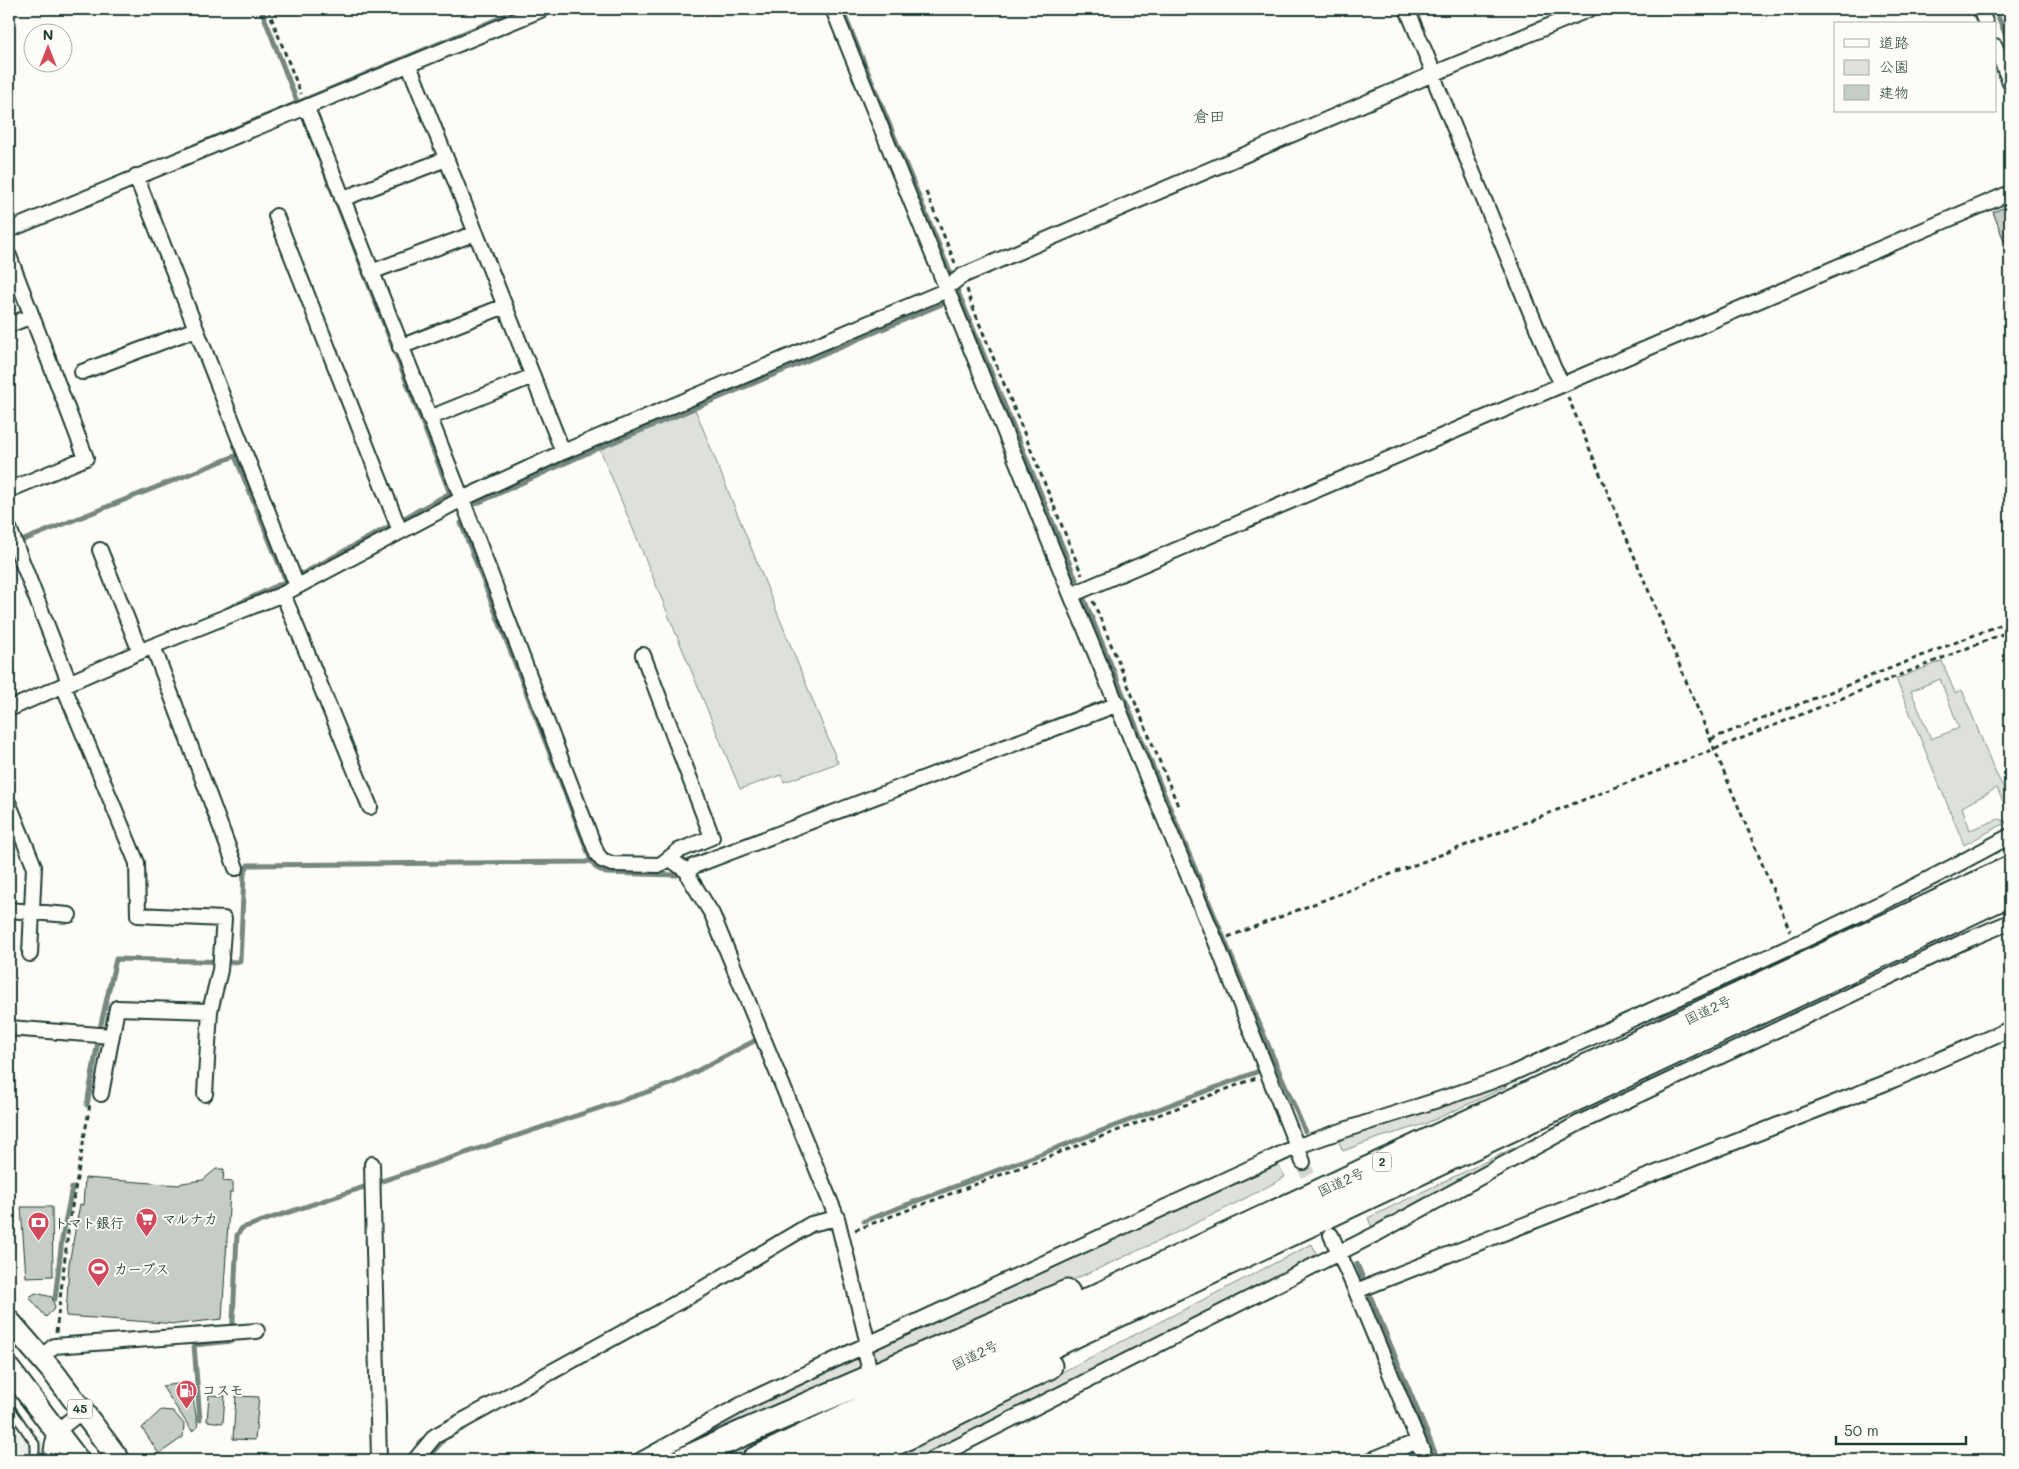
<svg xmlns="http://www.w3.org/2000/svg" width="2019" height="1469" viewBox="0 0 2019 1469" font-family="Mali,'Klee One',sans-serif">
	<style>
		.built { fill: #eceee9 }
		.green { fill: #dde0db; stroke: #7e8e88; fill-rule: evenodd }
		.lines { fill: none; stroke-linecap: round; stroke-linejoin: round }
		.stream { stroke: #75877f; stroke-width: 5 }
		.building { fill: #c6cdc7; stroke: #1f3d34 }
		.street-tunnel { stroke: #d1d6d0; stroke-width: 14; stroke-dasharray: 14 7; stroke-linecap: butt }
		.lane-casing { stroke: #1f3d34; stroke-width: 11 }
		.street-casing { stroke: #1f3d34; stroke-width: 18 }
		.primary-casing { stroke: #1f3d34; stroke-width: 25 }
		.highway-casing { stroke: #1f3d34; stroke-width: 29 }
		.path { stroke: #1f3d34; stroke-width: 3; stroke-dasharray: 5 4; stroke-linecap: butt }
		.lane { stroke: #fdfcf7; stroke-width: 7 }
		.street { stroke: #fdfcf7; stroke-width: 14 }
		.primary { stroke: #fdfcf7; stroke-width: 21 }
		.highway { stroke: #fdfcf7; stroke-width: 25 }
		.labels { text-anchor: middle; stroke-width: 4; stroke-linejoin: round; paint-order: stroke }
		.shield { fill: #fdfcf7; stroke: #62766e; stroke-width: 1 }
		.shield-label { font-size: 12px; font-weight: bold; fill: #1f3d34 }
		.street-label { font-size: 14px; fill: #1f3d34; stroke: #fdfcf7 }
		.poi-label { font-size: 14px; font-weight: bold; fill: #1f3d34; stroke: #fdfcf7; text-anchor: start }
		.quarter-label { font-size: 16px; fill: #1f3d34; stroke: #fdfcf7 }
	</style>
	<rect width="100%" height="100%" fill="#fdfcf7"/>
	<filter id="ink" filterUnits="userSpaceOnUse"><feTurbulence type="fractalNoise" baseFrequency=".02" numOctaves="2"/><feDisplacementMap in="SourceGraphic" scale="10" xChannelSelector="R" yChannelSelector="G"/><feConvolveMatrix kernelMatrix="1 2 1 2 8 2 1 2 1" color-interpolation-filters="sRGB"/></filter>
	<g filter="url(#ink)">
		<!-- built -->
		<path class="built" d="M9 1397 57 1460H9Z"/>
		<!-- green -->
		<path class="green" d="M695 409 838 763 784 782 781 775 740 789 600 449Z
			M1942 661 1955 693 1962 690 1995 772 2010 799V812L2005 806 1997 788 1962 807 1970 830 1999 819 2007 822 1964 845 1896 679ZM1940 679 1959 728 1931 739 1911 691Z
			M1507 1084 1506 1087 1425 1124 1375 1139 1343 1151 1337 1138Z
			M1526 1142 1530 1143 1372 1228 1368 1218Z
			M1277 1162 1285 1177C1153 1250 1012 1305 874 1365L872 1355 874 1347 1115 1239Z
			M1312 1244 1318 1257 1010 1415 914 1460H900L898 1456Z
			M855 1360H860L867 1372 678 1453 679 1448 742 1412Z
			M915 1370 725 1460H711Z"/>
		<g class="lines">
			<!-- stream -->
			<path class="stream" d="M261 9 298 104
				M842 9 1150 760 1276 1064 1305 1131
				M1995 9 2010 46
				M312 139 451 496
				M194 146 521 9
				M471 506 585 454 942 304
				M461 523 591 860 595 867 606 873 677 875 686 862 694 859
				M16 543 235 456 286 581
				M227 609 306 572 450 493
				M1043 725 1109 700
				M87 1105 101 1024 116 959 236 962 240 961 244 873 248 865 586 862 591 860
				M864 1221 1259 1071
				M790 1244C803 1237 822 1221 835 1230
				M1357 1264 1438 1460
				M713 1290 770 1256
				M55 1299 62 1239 72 1188
				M200 1420 194 1345 232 1341 237 1235 242 1228 674 1083 758 1039
				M426 1460 445 1438 450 1436
				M1354 1460 1370 1454
				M2007 1460 2010 1458"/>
		</g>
		<!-- building -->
		<path class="building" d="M2010 205V238L2004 241 1993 212Z
			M216 1169H224L223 1181 233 1182V1192H230L222 1319 177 1324 66 1316 69 1264 80 1204 83 1205 85 1178 179 1185 182 1183 203 1180Z
			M21 1207H52L53 1276 26 1277Z
			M36 1293 52 1297 55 1308 46 1317 29 1297Z
			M184 1383 192 1392 198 1427 192 1431 162 1386Z
			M209 1395 225 1396 223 1423 207 1421Z
			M236 1396 259 1397 255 1440 233 1439Z
			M161 1410 173 1411 184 1424 183 1437 159 1454 142 1428Z"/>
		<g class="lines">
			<!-- street-tunnel -->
			<path class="street-tunnel" d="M1303 1162 1317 1199"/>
			<defs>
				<path id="lane" d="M9 1406 35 1444V1460"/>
				<path id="street" d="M833 9 1071 595 1216 942 1303 1162
					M1407 9 1430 64 1437 86 1554 369 1562 383
					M1980 9 1986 24
					M1995 46 2010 82
					M409 65 563 452
					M307 108 462 499 597 854 602 860 612 864 660 865 669 858 688 872
					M136 176 297 586
					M342 199 446 159
					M276 216 400 531
					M9 230 543 9
					M9 256 86 458 9 490
					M371 272 476 233
					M9 325 32 316
					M400 347 505 306
					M82 372 196 329
					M429 418 533 376
					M9 528 69 682
					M100 550 140 652
					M283 594 370 807
					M1071 595 2010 193
					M153 646 236 868
					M643 655 712 837 678 851 669 858
					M63 685 137 863 138 915 224 919 220 970 210 1011 205 1094
					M9 709 153 646 283 594 462 499 563 452 940 293 962 276 1433 74 1590 9
					M9 804 34 866 30 954
					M688 872 689 877 712 914 837 1218 868 1344
					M688 872 694 866 1118 704
					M9 910 69 915
					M9 1028 112 1036
					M101 1094 117 1008 210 1011
					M372 1164 379 1460
					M1331 1235 1356 1291
					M864 1346 869 1368
					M41 1358 54 1346 257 1331
					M51 1460C52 1429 59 1430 82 1411
					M415 1460 435 1436 702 1289 811 1224 837 1218
					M641 1460 748 1401 864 1346 1296 1147C1367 1120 1441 1102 1511 1074 1678 997 1849 925 2010 836
					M931 1460 1376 1234 1579 1123 1967 940 2010 922
					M1371 1460 1418 1441
					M1426 1460 1356 1291 1893 1080 2010 1029"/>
				<path id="primary" d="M9 1321 54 1373 119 1460
					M9 1369 78 1460"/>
				<path id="highway" d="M684 1460 741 1434 1067 1293
					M755 1460 1147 1273 2010 869
					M809 1460 2010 893
					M860 1460 1049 1366"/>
			</defs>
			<!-- lane casing -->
			<use href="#lane" class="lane-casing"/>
			<!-- street casing -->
			<use href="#street" class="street-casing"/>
			<!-- primary casing -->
			<use href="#primary" class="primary-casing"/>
			<!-- highway casing -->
			<use href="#highway" class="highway-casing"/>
			<!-- path -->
			<path class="path" d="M268 9 301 94
				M2002 9 2010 30
				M926 192 955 263
				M967 289 971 303 1082 575
				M1568 397 1790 931
				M1093 601 1179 808
				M1711 739 2010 621
				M1228 937 1715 749 2010 631
				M855 1230 1256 1078
				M56 1333 69 1224 90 1104
				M1999 1460 2007 1455"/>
			<!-- lane -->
			<use href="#lane" class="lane"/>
			<!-- street -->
			<use href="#street" class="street"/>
			<!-- primary -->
			<use href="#primary" class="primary"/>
			<!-- highway -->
			<use href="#highway" class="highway"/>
		</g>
	</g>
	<!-- icons -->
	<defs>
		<symbol id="supermarket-pin" viewBox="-11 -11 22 30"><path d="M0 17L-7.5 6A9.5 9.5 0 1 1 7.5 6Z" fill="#d1495b" stroke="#fdfcf7"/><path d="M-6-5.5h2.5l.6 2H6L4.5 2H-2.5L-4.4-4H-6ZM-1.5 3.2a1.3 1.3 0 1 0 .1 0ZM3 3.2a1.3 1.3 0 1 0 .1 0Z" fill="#fff"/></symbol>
		<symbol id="bank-pin" viewBox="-11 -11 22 30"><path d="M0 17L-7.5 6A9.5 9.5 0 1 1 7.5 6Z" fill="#d1495b" stroke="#fdfcf7"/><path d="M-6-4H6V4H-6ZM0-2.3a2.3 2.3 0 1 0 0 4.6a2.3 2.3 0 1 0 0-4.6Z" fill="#fff"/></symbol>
		<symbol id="stadium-pin" viewBox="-11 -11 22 30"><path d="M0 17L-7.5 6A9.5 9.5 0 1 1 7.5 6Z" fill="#d1495b" stroke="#fdfcf7"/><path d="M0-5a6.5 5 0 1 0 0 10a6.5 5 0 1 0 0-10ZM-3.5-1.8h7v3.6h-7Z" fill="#fff"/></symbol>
		<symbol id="fuel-pin" viewBox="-11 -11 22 30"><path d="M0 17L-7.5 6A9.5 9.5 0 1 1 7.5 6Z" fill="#d1495b" stroke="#fdfcf7"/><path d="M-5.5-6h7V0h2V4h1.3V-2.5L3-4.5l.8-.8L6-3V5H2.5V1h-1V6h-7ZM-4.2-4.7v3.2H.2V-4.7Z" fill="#fff"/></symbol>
	</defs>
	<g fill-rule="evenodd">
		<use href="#supermarket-pin" x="134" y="1206" width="25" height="34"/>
		<use href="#bank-pin" x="26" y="1210" width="25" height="34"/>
		<use href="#stadium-pin" x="86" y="1256" width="25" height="34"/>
		<use href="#fuel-pin" x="174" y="1378" width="25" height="34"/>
	</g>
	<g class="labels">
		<!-- shield labels -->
		<g class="shield">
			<rect x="1373" y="1152.5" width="18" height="19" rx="4"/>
			<rect x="67.5" y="1399.5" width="25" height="19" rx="4"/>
		</g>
		<g class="shield-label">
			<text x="1382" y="1166">2</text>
			<text x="80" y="1413">45</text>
		</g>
		<!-- street labels -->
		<g class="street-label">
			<text transform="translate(1708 1010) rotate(-25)" y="5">国道2号</text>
			<text transform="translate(1341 1182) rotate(-25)" y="5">国道2号</text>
			<text transform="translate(975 1355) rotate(-26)" y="5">国道2号</text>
		</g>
		<!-- poi labels -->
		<g class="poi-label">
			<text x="162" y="1224">マルナカ</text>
			<text x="54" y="1228">トマト銀行</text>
			<text x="114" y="1274">カーブス</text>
			<text x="202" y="1395">コスモ</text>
		</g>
		<!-- quarter labels -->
		<g class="quarter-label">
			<text x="1209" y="122">倉田</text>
		</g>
	</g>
	<!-- margin -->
	<rect width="2019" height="1469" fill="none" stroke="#fdfcf7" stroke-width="30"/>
	<rect x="15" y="15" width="1989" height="1439" fill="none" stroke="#1f3d34" stroke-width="2" filter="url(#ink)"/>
	<!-- legend -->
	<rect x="1834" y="22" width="162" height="90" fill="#fdfcf7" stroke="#a4b0a9"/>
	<rect x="1844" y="39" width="25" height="8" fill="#fdfcf7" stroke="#a4b0a9"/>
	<text x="1879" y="48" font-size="15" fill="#1f3d34">道路</text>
	<rect x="1844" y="60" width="25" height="15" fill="#dde0db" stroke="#a4b0a9"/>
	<text x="1879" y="72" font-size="15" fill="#1f3d34">公園</text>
	<rect x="1844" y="85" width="25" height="15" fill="#c6cdc7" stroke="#a4b0a9"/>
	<text x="1879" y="98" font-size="15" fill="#1f3d34">建物</text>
	<!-- north arrow -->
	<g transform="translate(48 48)"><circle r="24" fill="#fdfcf7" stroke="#a4b0a9"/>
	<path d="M0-4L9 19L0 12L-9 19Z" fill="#d1495b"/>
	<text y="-8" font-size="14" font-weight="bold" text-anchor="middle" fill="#1f3d34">N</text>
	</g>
	<!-- scale -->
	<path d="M1836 1436v8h130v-8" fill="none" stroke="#1f3d34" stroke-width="2.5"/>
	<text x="1844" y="1436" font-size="15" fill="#1f3d34" stroke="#fdfcf7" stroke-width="4" paint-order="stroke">50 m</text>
</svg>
